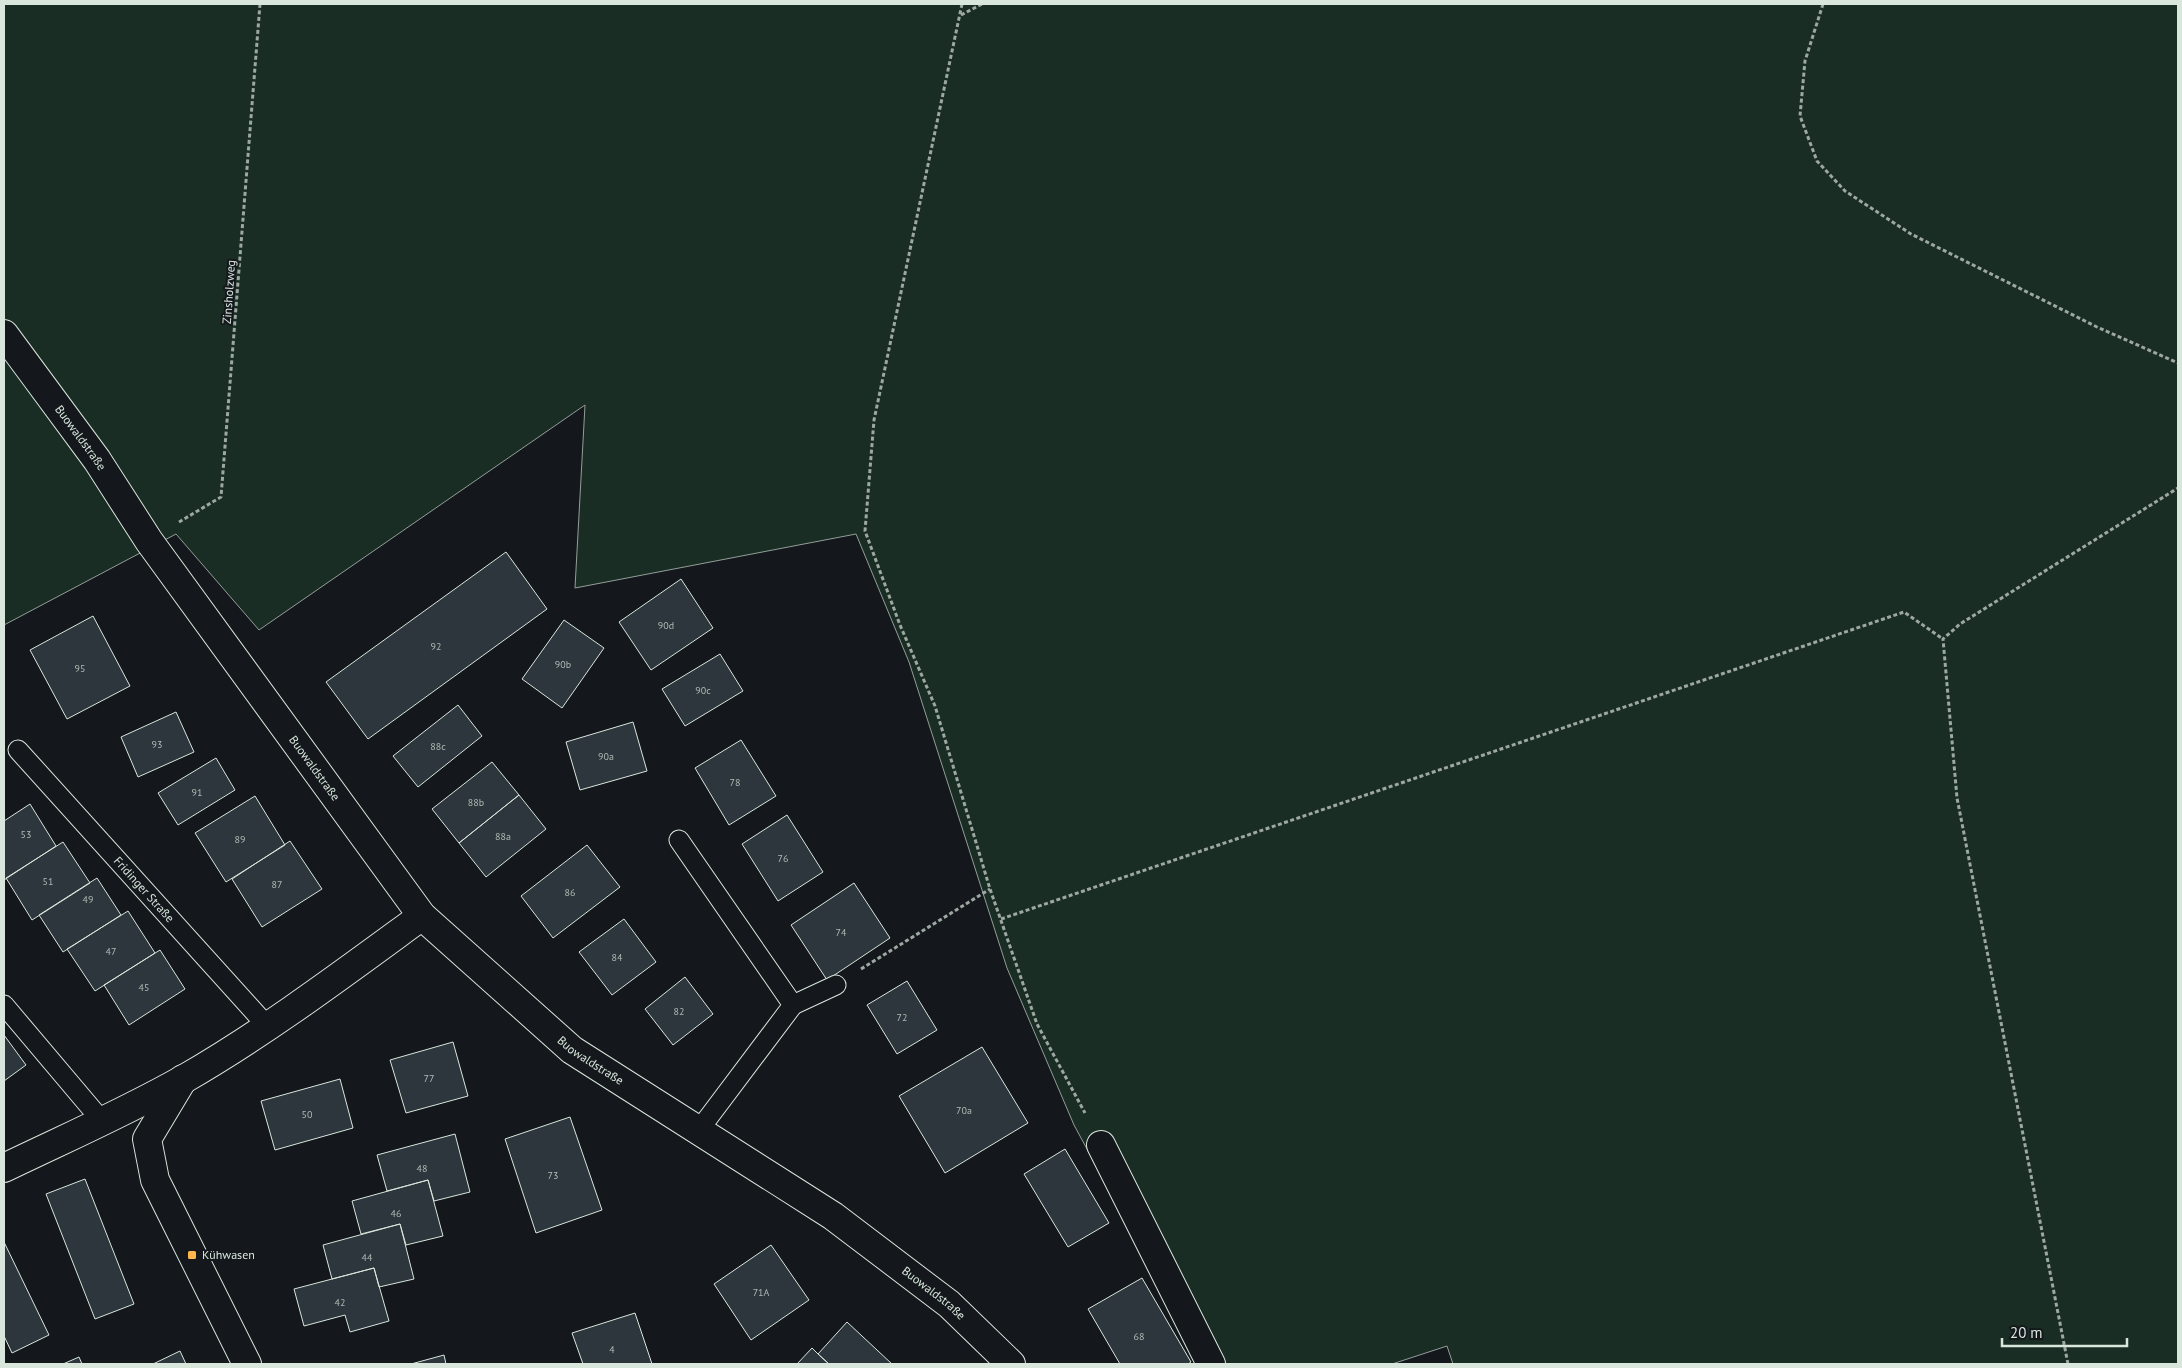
<svg xmlns="http://www.w3.org/2000/svg" width="2182" height="1368" viewBox="0 0 2182 1368" font-family="'PT Sans',sans-serif">
	<style>
		.green { fill: #1a2d24; stroke: #939e99 }
		.building { fill: #2c363c; stroke: #d8e6dc }
		.lines { fill: none; stroke-linecap: round; stroke-linejoin: round }
		.lane-casing { stroke: #d8e6dc; stroke-width: 21 }
		.street-casing { stroke: #d8e6dc; stroke-width: 30 }
		.path { stroke: #9da8a2; stroke-width: 3; stroke-dasharray: 4 2.5; stroke-linecap: butt }
		.lane { stroke: #14181c; stroke-width: 19 }
		.street { stroke: #14181c; stroke-width: 28 }
		.poi-dot { fill: #ffb74d; stroke: #14181c; stroke-width: 2 }
		.labels { text-anchor: middle; stroke-width: 4; stroke-linejoin: round; paint-order: stroke }
		.number-label { font-size: 10px; fill: #adbab4 }
		.street-label { font-size: 12px; fill: #d8e6dc; stroke: #14181c }
		.poi-label { font-size: 12px; fill: #d8e6dc; stroke: #14181c; text-anchor: start }
	</style>
	<rect width="100%" height="100%" fill="#14181c"/>
	<!-- green -->
	<path class="green" d="M4 4H2178V1364H1453L1447 1346 1392 1364H1201L1168 1299 1074 1125 1007 968 909 662 856 534 575 588 585 405 259 630 176 534 4 625Z"/>
	<!-- building -->
	<path class="building" d="M506 552 547 609 368 739 326 682Z
		M681 579 713 628 651 670 619 622Z
		M93 616 130 686 67 719 30 650Z
		M564 620 604 648 562 708 522 679Z
		M720 654 743 691 685 726 662 689Z
		M458 705 482 736 418 787 393 756Z
		M176 712 194 752 138 777 121 737Z
		M633 722 647 771 580 790 566 742Z
		M741 740 776 796 729 825 695 768Z
		M216 758 235 790 178 825 158 793Z
		M492 762 519 795 459 843 432 809Z
		M519 795 546 829 486 877 459 843Z
		M255 796 285 845 226 882 195 833Z
		M30 804 56 846 4 880V821Z
		M787 815 823 872 778 901 742 844Z
		M290 841 322 889 262 927 232 879Z
		M63 842 90 883 32 920 6 878Z
		M587 845 620 887 553 938 521 896Z
		M97 878 121 915 63 952 39 915Z
		M854 883 890 938 827 980 791 925Z
		M128 911 155 953 95 991 67 949Z
		M624 919 656 962 612 995 579 952Z
		M160 950 185 989 129 1025 104 985Z
		M685 977 713 1014 673 1045 645 1009Z
		M907 981 937 1030 897 1054 867 1005Z
		M4 1035 26 1065 4 1081Z
		M453 1042 468 1096 406 1113 390 1060Z
		M982 1047 1028 1123 945 1173 899 1096Z
		M340 1079 353 1128 275 1150 261 1101Z
		M570 1117 602 1210 536 1233 505 1139Z
		M455 1134 470 1192 434 1201 428 1180 387 1191 377 1155Z
		M1065 1149 1109 1223 1068 1247 1024 1174Z
		M85 1179 134 1304 95 1319 46 1194Z
		M428 1180 443 1236 406 1245 400 1224 361 1234 352 1201Z
		M400 1224 414 1279 379 1287 374 1268 332 1279 323 1245Z
		M4 1242 49 1335 12 1353 4 1336Z
		M771 1245 809 1300 751 1340 714 1284Z
		M374 1268 389 1321 350 1332 345 1315 304 1326 294 1289Z
		M1142 1278 1191 1362 1188 1364H1120L1088 1309Z
		M635 1313 652 1364H583L572 1333Z
		M847 1322 892 1364H829L818 1354Z
		M812 1348 818 1354 829 1364H797Z
		M180 1351 186 1364H153Z
		M444 1355 446 1364H411Z
		M79 1357 82 1364H63Z"/>
	<g class="lines">
		<defs>
			<g id="lane">
				<path id="s1" d="M18 750 268 1027"/>
				<path d="M679 840 793 1005 699 1130"/>
				<path d="M4 1005 102 1121"/>
				<path d="M793 1005 836 985"/>
			</g>
			<g id="street">
				<path id="s2" d="M4 334 97 460 149 541 422 916 572 1050 833 1216 949 1304 1011 1364"/>
				<path d="M183 1079 147 1139 155 1180 247 1364"/>
				<path d="M1101 1145 1211 1364"/>
				<path d="M4 1168C64 1139 126 1112 184 1079 267 1031 344 973 422 916"/>
			</g>
		</defs>
		<!-- lane casing -->
		<use href="#lane" class="lane-casing"/>
		<!-- street casing -->
		<use href="#street" class="street-casing"/>
		<!-- path -->
		<path class="path" d="M962 4 874 420 865 531 900 625 935 706 990 889 1037 1024 1085 1113
			M1823 4 1805 61 1800 116 1817 161 1845 191 1911 234 2097 327 2178 363
			M961 15 982 4
			M179 522 221 497 260 4
			M1001 919 1904 612 1943 639
			M861 969 990 889
			M2068 1364 1957 798 1943 639 1960 624 2178 488"/>
		<!-- lane -->
		<use href="#lane" class="lane"/>
		<!-- street -->
		<use href="#street" class="street"/>
	</g>
	<!-- markers -->
	<rect class="poi-dot" x="187" y="1250" width="10" height="10" rx="2.5"/>
	<g class="labels">
		<!-- number labels -->
		<g class="number-label">
			<text x="666" y="629">90d</text>
			<text x="436" y="650">92</text>
			<text x="563" y="668">90b</text>
			<text x="80" y="672">95</text>
			<text x="703" y="694">90c</text>
			<text x="157" y="748">93</text>
			<text x="438" y="750">88c</text>
			<text x="606" y="760">90a</text>
			<text x="735" y="786">78</text>
			<text x="197" y="796">91</text>
			<text x="476" y="806">88b</text>
			<text x="26" y="838">53</text>
			<text x="503" y="840">88a</text>
			<text x="240" y="843">89</text>
			<text x="783" y="862">76</text>
			<text x="48" y="885">51</text>
			<text x="277" y="888">87</text>
			<text x="570" y="896">86</text>
			<text x="88" y="903">49</text>
			<text x="841" y="936">74</text>
			<text x="111" y="955">47</text>
			<text x="617" y="961">84</text>
			<text x="144" y="991">45</text>
			<text x="679" y="1015">82</text>
			<text x="902" y="1021">72</text>
			<text x="429" y="1082">77</text>
			<text x="964" y="1114">70a</text>
			<text x="307" y="1118">50</text>
			<text x="422" y="1172">48</text>
			<text x="553" y="1179">73</text>
			<text x="396" y="1217">46</text>
			<text x="367" y="1261">44</text>
			<text x="761" y="1296">71A</text>
			<text x="340" y="1306">42</text>
			<text x="1139" y="1340">68</text>
			<text x="612" y="1353">4</text>
		</g>
		<!-- street labels -->
		<g class="street-label">
			<text transform="translate(229 292) rotate(-86)" y="4">Zinsholzweg</text>
			<text dy="4" stroke="none"><textPath href="#s2" startOffset="129">Buowaldstraße</textPath></text>
			<text dy="4" stroke="none"><textPath href="#s2" startOffset="534">Buowaldstraße</textPath></text>
			<text dy="4" stroke="none"><textPath href="#s1" startOffset="188">Fridinger Straße</textPath></text>
			<text dy="4" stroke="none"><textPath href="#s2" startOffset="939">Buowaldstraße</textPath></text>
			<text dy="4" stroke="none"><textPath href="#s2" startOffset="1354">Buowaldstraße</textPath></text>
		</g>
		<!-- poi labels -->
		<g class="poi-label">
			<text x="202" y="1259">Kühwasen</text>
		</g>
	</g>
	<!-- border -->
	<rect width="2182" height="1368" fill="none" stroke="#d8e6dc" stroke-width="10"/>
	<!-- scale -->
	<path d="M2002 1338v8h125v-8" fill="none" stroke="#d8e6dc" stroke-width="2.5"/>
	<text x="2010" y="1338" font-size="15" fill="#d8e6dc" stroke="#14181c" stroke-width="4" paint-order="stroke">20 m</text>
</svg>
